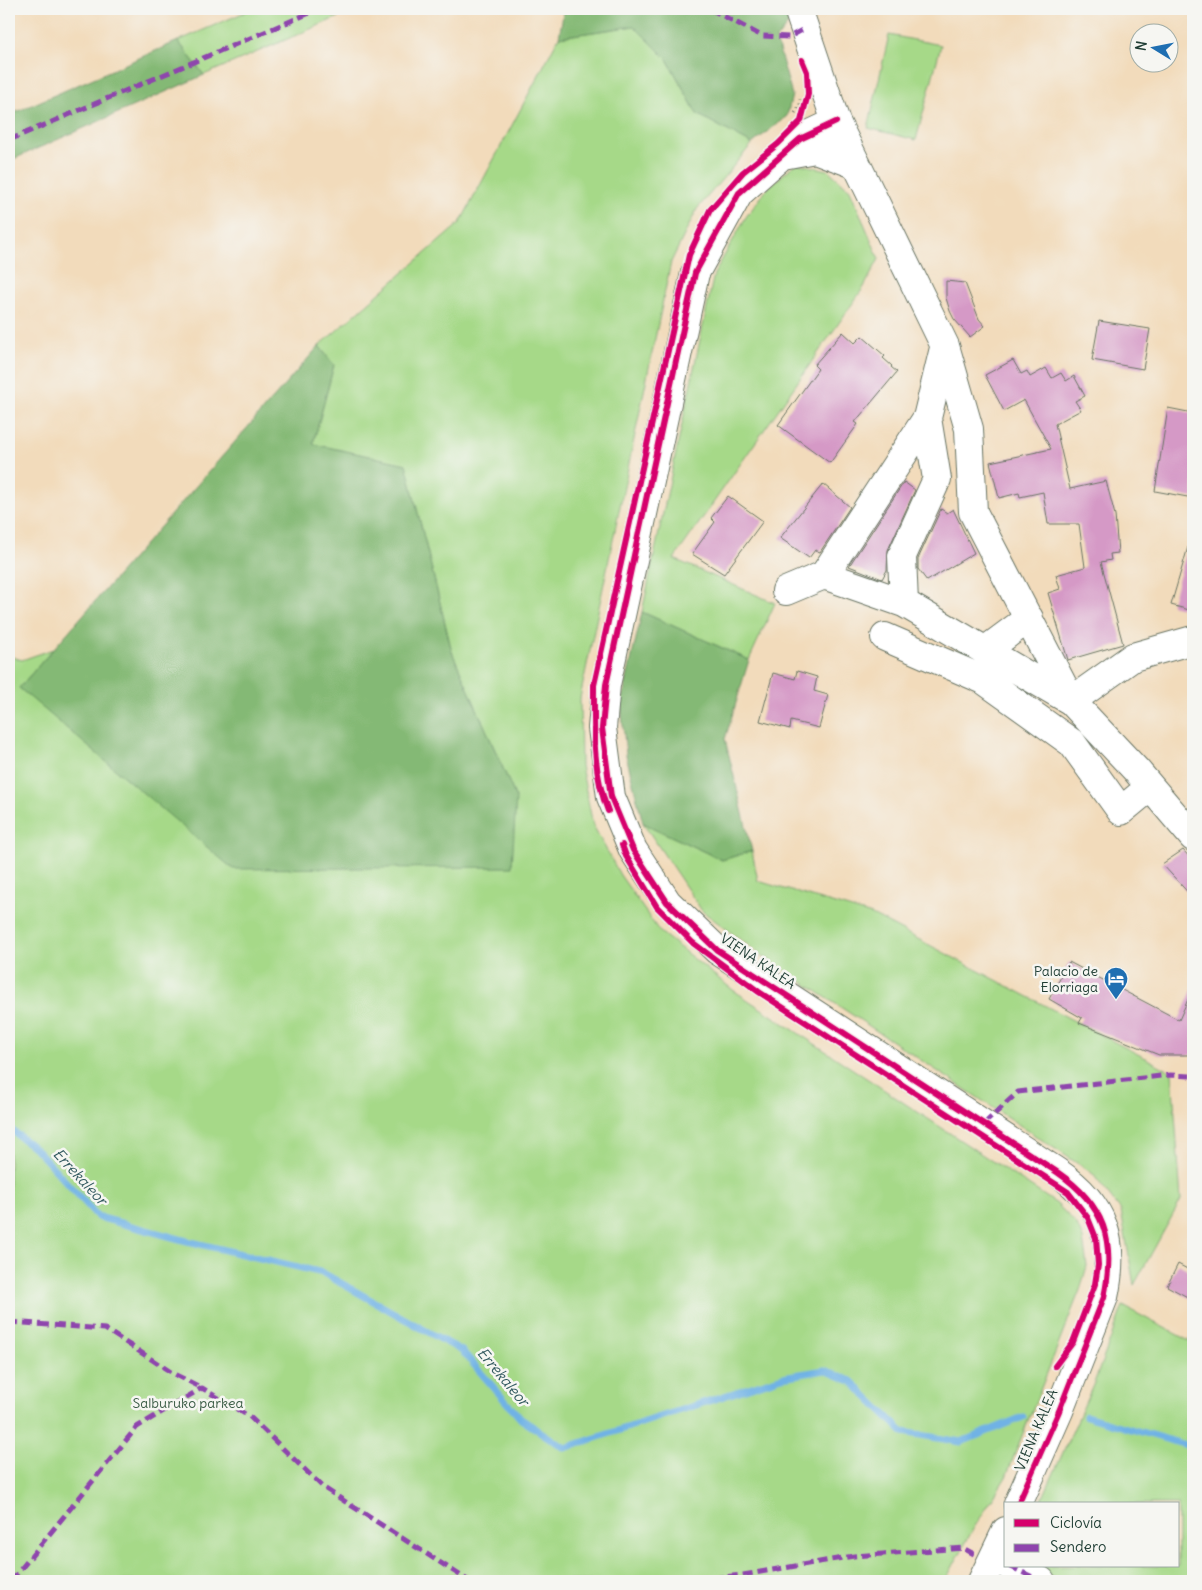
<svg xmlns="http://www.w3.org/2000/svg" width="1202" height="1590" viewBox="0 0 1202 1590" font-family="Delius,sans-serif">
	<style>
		.green { fill: #a6d988; stroke: #628b5e }
		.forest { fill: #84b974; stroke: #527b54 }
		.lines { fill: none; stroke-linecap: round; stroke-linejoin: round }
		.stream { stroke: #70b2e5; stroke-width: 7 }
		.building { fill: #d599c6 }
		.minor-casing { stroke: #697463; stroke-width: 30 }
		.path { stroke: #697463; stroke-width: 3; stroke-dasharray: 1 4; stroke-linecap: butt }
		.minor { stroke: #fff; stroke-width: 28 }
		.quiet { stroke: #8e44ad; stroke-width: 5; stroke-dasharray: 10 5; stroke-linecap: butt }
		.cycleway-casing { stroke: #f6f6f2; stroke-width: 9 }
		.cycleway { stroke: #d6006c; stroke-width: 6 }
		.labels { text-anchor: middle; stroke-width: 5; stroke-linejoin: round; paint-order: stroke }
		.street-label { font-size: 14px; fill: #1f3d34; stroke: #f6f6f2 }
		.poi-label { font-size: 14px; fill: #1f3d34; stroke: #f6f6f2; text-anchor: end }
		.park-label { font-size: 14px; fill: #3a5c45; stroke: #f6f6f2 }
		.water-label { font-size: 15px; font-style: italic; fill: #335a60; stroke: #f6f6f2 }
	</style>
	<rect width="100%" height="100%" fill="#f6f6f2"/>
	<filter id="ink" filterUnits="userSpaceOnUse"><feTurbulence type="fractalNoise" baseFrequency=".02" numOctaves="2"/><feDisplacementMap in="SourceGraphic" scale="10" xChannelSelector="R" yChannelSelector="G"/><feConvolveMatrix kernelMatrix="1 2 1 2 8 2 1 2 1" color-interpolation-filters="sRGB"/></filter>
	<filter id="wash" filterUnits="userSpaceOnUse"><feTurbulence type="fractalNoise" baseFrequency=".0096" numOctaves="4" result="noise"/><feDisplacementMap in="SourceGraphic" scale="20" xChannelSelector="R" yChannelSelector="G"/><feGaussianBlur stdDeviation="1.12" result="paint"/><feColorMatrix in="noise" values="0 0 0 0 0 0 0 0 0 0 0 0 0 0 0 0 0 1.4 0 .05"/><feComposite in="paint" operator="in"/></filter>
	<g filter="url(#wash)">
		<rect width="100%" height="100%" fill="#f2dbbb"/>
		<!-- green -->
		<path class="green" d="M252 9H357L204 75 178 41Z
			M634 26 667 59 697 114 752 144 697 209 671 262 580 698 581 766 593 825 620 875 659 931 733 990 1057 1204 1077 1225 1083 1239 1087 1266 1080 1290 1016 1451 1006 1477 972 1531 945 1581H9V656L22 660 53 649 19 688 516 798 452 652 406 464 313 444 334 365 319 346 460 223 559 37Z
			M889 35 941 45 916 140 868 128Z
			M796 163 828 170 850 190 879 259 864 287 674 559 775 603 749 660 642 612 714 274 746 217 768 188Z
			M643 823 722 860 752 851 758 881 872 915 1172 1072 1181 1200 1134 1285 1121 1211 1092 1173 760 954 702 911Z
			M1123 1306 1193 1343V1581H1059L1031 1566H1178V1504H1040L1094 1383Z"/>
		<!-- forest -->
		<path class="forest" d="M564 9H789L792 19 776 39 792 95 787 116 752 144 697 114 667 59 634 26 559 37Z
			M178 41 204 75 9 161V115Z
			M319 346 334 365 313 444 406 464 452 652 516 798 512 867 233 869 19 688Z
			M642 612 749 660 725 739 752 851 722 860 643 823 626 755 621 705Z"/>
		<g class="lines">
			<!-- stream -->
			<path class="stream" d="M9 1128 38 1151 98 1217 187 1241 323 1273 462 1351 521 1419 565 1448 782 1377 825 1370 851 1381 903 1432 961 1442 1023 1417
				M1086 1416 1193 1447"/>
		</g>
		<g id="blocks">
			<!-- building -->
			<path class="building" d="M946 281 965 283 979 319 985 326 970 337 954 319 950 311 946 298Z
				M1099 321 1150 329 1143 369 1092 360Z
				M843 332 855 343 862 336 885 356 883 358 892 366 891 367 897 372 855 422 858 424 830 463 778 425 818 369 814 365Z
				M1013 360 1021 374 1027 371 1030 377 1046 368 1052 378 1061 373 1066 381 1074 376 1085 396 1075 401 1081 410 1055 424 1070 489 1106 481 1115 515 1118 553 1110 554 1111 560 1101 562 1123 644 1068 660 1048 593 1060 589 1056 575 1085 567 1079 524H1048L1043 492 1020 497 1019 493 999 498 990 462 1051 449 1024 400 1004 411 985 375Z
				M1168 408 1193 413V498L1155 491Z
				M904 482 915 490 888 550 887 570 882 579 849 566Z
				M823 484 850 507 820 552 815 550 809 558 780 538Z
				M728 496 763 521 724 574 692 554 715 522 711 518Z
				M941 509 947 513 953 509 974 553 927 581 918 569V559Z
				M1188 547 1193 548V611L1171 605Z
				M797 671 817 677 814 691 828 695 819 728 791 721 790 729 760 721 773 673 795 679Z
				M1183 850 1193 861V898L1162 864Z
				M1069 962 1179 1020 1193 988V1055H1159L1079 1023 1082 1018 1049 999Z
				M1178 1264 1193 1272V1300L1167 1286Z"/>
		</g>
	</g>
	<g filter="url(#ink)">
		<use href="#blocks" fill-opacity="0" stroke="#697463" stroke-width="1"/>
		<g class="lines">
			<defs>
				<path id="minor" d="M798 9 836 122 945 346 969 429 973 512 1071 701 1136 770 1193 837
					M836 122 800 139 739 193 695 273 606 685 602 728 611 797 633 850 667 902 717 950 1057 1172C1105 1205 1116 1241 1104 1297L1059 1411 1018 1504
					M783 155 815 149 857 165
					M824 575 927 418
					M786 591 824 575 904 603 1071 701 1133 657 1193 640
					M904 603 902 556 937 479 927 418 944 348
					M885 637 984 680 1072 743 1121 811 1150 787
					M986 650 1029 618
					M1009 1566 1041 1581
					M982 1581 1006 1531"/>
			</defs>
			<!-- minor casing -->
			<use href="#minor" class="minor-casing"/>
			<!-- path -->
			<path class="path" d="M795 113 800 105V99"/>
			<!-- minor -->
			<use href="#minor" class="minor"/>
			<!-- quiet -->
			<path class="quiet" d="M710 9 762 36 789 37 804 29
				M9 140 319 9
				M984 1124 1018 1092 1170 1075 1193 1076
				M9 1322 105 1329 174 1374 202 1388
				M1009 1566 1041 1581
				M11 1581 137 1427 202 1388 250 1417 324 1488 469 1581
				M683 1581 743 1575 854 1556 963 1548 974 1554"/>
			<defs>
				<path id="cycleway" d="M836 122 800 139 739 193 695 273 606 685 602 728 611 797 633 850 667 902 717 950 1057 1172C1105 1205 1116 1241 1104 1297L1059 1411 1018 1504
					M608 811C592 771 594 727 594 685L689 255 710 210 743 172 778 144 801 121 808 94 807 72 802 60
					M622 845 626 856 657 907 693 943 759 992 1068 1192 1088 1218 1096 1238 1098 1265 1095 1284 1073 1342 1055 1366"/>
			</defs>
			<!-- cycleway casing -->
			<use href="#cycleway" class="cycleway-casing"/>
			<!-- cycleway -->
			<use href="#cycleway" class="cycleway"/>
		</g>
	</g>
	<!-- icons -->
	<defs>
		<symbol id="hotel-pin" viewBox="-11 -11 22 30"><path d="M0 17L-7.5 6A9.5 9.5 0 1 1 7.5 6Z" fill="#1f6fb2" stroke="#f6f6f2"/><path d="M-6-4.5h1.5V1H6V5H4.5V3h-9V5H-6ZM-4 0a1.8 1.8 0 1 1 3.6 0ZM.5 0V-2.5h3Q6-2.5 6 0Z" fill="#fff"/></symbol>
	</defs>
	<g fill-rule="evenodd">
		<use href="#hotel-pin" x="1102" y="965" width="28" height="38"/>
	</g>
	<g class="labels">
		<!-- street labels -->
		<g class="street-label">
			<text transform="translate(758 961) rotate(34)" y="5">VIENA KALEA</text>
			<text transform="translate(1036 1430) rotate(-67)" y="5">VIENA KALEA</text>
		</g>
		<!-- poi labels -->
		<g class="poi-label">
			<text x="1098" y="976">Palacio de<tspan x="1098" dy="16">Elorriaga</tspan></text>
		</g>
		<!-- park labels -->
		<g class="park-label">
			<text x="188" y="1408">Salburuko parkea</text>
		</g>
		<!-- water labels -->
		<g class="water-label">
			<text transform="translate(80 1177) rotate(47)" y="5">Errekaleor</text>
			<text transform="translate(503 1377) rotate(50)" y="5">Errekaleor</text>
		</g>
	</g>
	<!-- margin -->
	<rect width="1202" height="1590" fill="none" stroke="#f6f6f2" stroke-width="30"/>
	<!-- legend -->
	<rect x="1004" y="1502" width="175" height="65" fill="#f6f6f2" stroke="#a0aca6"/>
	<rect x="1014" y="1519" width="25" height="8" fill="#d6006c" stroke="#a0aca6"/>
	<text x="1050" y="1528" font-size="15" fill="#1f3d34">Ciclovía</text>
	<rect x="1014" y="1544" width="25" height="8" fill="#8e44ad" stroke="#a0aca6"/>
	<text x="1050" y="1552" font-size="15" fill="#1f3d34">Sendero</text>
	<!-- north arrow -->
	<g transform="translate(1154 48) rotate(280)"><circle r="24" fill="#f6f6f2" stroke="#a0aca6"/>
	<path d="M0-4L9 19L0 12L-9 19Z" fill="#1f6fb2"/>
	<text y="-8" font-size="14" font-weight="bold" text-anchor="middle" fill="#1f3d34">N</text>
	</g>
</svg>
